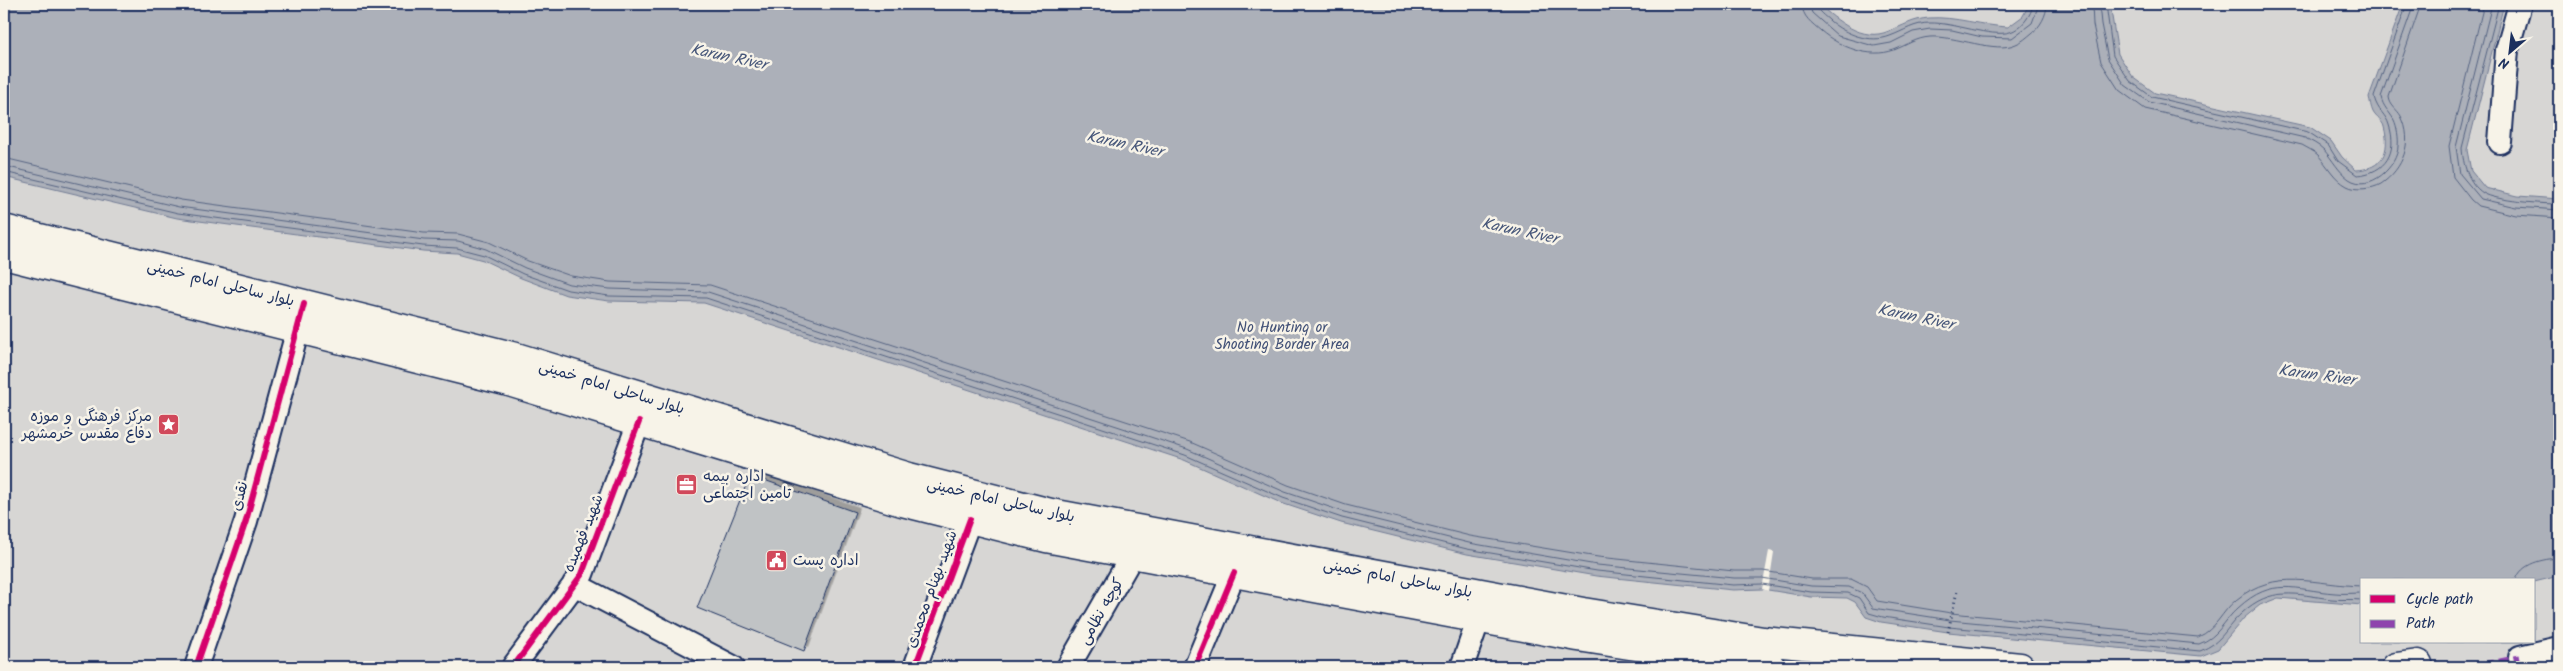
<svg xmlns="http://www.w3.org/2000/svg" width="2563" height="671" viewBox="0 0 2563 671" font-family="Kalam,'Playpen Sans Arabic',sans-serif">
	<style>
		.green { fill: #d7d6d4; stroke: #798299; fill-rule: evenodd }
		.water { fill: #acb0b9; stroke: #727c95 }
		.pier { fill: #f7f3e8 }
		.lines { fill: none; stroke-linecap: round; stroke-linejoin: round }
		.shore { stroke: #556382; stroke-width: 1 }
		.building { fill: #c0c3c5; stroke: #1b2f5e; filter: url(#shadow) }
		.minor-casing { stroke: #1b2f5e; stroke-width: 26 }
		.major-casing { stroke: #1b2f5e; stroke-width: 31 }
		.path { stroke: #1b2f5e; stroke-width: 3; stroke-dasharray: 1 4; stroke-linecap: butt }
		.minor { stroke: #f7f3e8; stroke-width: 22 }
		.major { stroke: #f7f3e8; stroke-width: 28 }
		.quiet { stroke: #8e44ad; stroke-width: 5; stroke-dasharray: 10 5; stroke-linecap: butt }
		.cycleway-casing { stroke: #f7f3e8; stroke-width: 9 }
		.cycleway { stroke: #d6006c; stroke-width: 6 }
		.labels { text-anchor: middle; stroke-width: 5; stroke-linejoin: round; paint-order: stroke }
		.street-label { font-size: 15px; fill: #1b2f5e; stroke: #f7f3e8 }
		.park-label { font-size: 15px; fill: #415076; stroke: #f7f3e8 }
		.poi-label { font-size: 15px; fill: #1b2f5e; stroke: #f7f3e8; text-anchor: start }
		.water-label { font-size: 16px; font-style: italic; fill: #465679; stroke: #f7f3e8 }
	</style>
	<defs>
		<filter id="shadow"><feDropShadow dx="4.5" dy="-4.5" stdDeviation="0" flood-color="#0004"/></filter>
	</defs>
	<rect width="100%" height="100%" fill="#f7f3e8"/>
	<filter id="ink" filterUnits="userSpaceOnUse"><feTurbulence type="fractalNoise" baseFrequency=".02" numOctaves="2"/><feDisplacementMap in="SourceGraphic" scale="10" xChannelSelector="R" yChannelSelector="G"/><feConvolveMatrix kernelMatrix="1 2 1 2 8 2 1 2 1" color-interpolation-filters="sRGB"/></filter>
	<g filter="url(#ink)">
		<!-- green -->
		<path class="green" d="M4 4H2559V667H4ZM2362 580H2534V642H2362Z"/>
		<!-- water -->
		<path class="water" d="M4 4H1818C1837 20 1862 43 1889 31 1903 26 1913 19 1929 18 1955 16 1982 26 2008 27L2023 16 2029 4H2110L2118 54 2133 77 2155 93 2310 127 2331 141 2342 157 2356 170C2382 169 2391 152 2384 127 2383 121 2376 118 2373 112 2371 108 2370 101 2369 97L2403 4H2504L2467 150 2471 171 2485 188 2518 196 2559 199V576L2534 582V580H2362V605L2278 598 2260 605 2244 618 2218 649 2201 656 1948 632 1881 622 1866 617 1855 602 1847 598 1811 597 1762 589 1733 590 1596 576 1467 554 1341 523 1281 503 1184 460 704 303 609 301 566 295 521 278 483 260 457 253 423 251 177 218 4 177Z"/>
		<!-- pier -->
		<path class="pier" d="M1769 551 1774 552 1768 591 1762 589Z"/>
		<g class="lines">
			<!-- shore -->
			<path class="shore" d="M1802 4C1802 17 1812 23 1821 31 1840 47 1869 59 1894 50 1907 45 1916 38 1930 37 1954 35 1996 54 2016 44 2022 42 2027 37 2032 33 2040 27 2047 15 2047 4
				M1809 4 1812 13 1838 36 1874 46 1891 43 1913 32 1930 29 1952 30 1982 37 2012 38 2032 23 2039 4
				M1816 4C1816 11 1825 16 1830 21 1845 34 1870 44 1890 36 1904 31 1914 23 1930 23 1953 22 1991 38 2010 32 2021 29 2032 15 2033 4
				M2092 4 2093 25 2101 62 2119 90 2145 109 2302 145C2307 148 2314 151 2318 155 2328 166 2334 179 2347 186 2356 191 2372 189 2381 184 2403 169 2414 142 2401 116 2397 109 2390 106 2389 97L2421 4
				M2099 4 2101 24 2108 59 2125 85 2149 102 2305 138C2311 141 2319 145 2324 150 2333 160 2338 171 2349 179 2370 193 2398 166 2398 146 2399 139 2397 126 2394 120 2389 111 2383 107 2381 97L2414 4
				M2106 4 2113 56 2130 81 2152 97 2308 132 2328 145 2338 161 2357 175C2386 173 2398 152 2389 125 2386 114 2378 112 2374 97L2407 4
				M2484 4 2449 146 2453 177 2471 200 2478 206 2516 215 2559 218
				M2492 4 2456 147 2460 174 2481 199 2516 207 2559 210
				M2499 4 2462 148C2463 164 2468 183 2483 193 2496 201 2542 204 2559 204
				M4 158 181 200 424 233 458 234 489 242 528 261 571 276 610 282 710 285 1190 442 1288 485 1346 505 1470 536 1598 557 1734 571H1763L1812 579H1851L1867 587 1877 601 1951 613 2198 637C2216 630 2222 611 2236 600 2276 567 2315 585 2362 586
				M4 166 179 207 424 240 458 241 486 249 525 268 569 284 610 289 708 292 1187 449 1285 492 1344 512 1469 543 1597 565 1734 578H1762L1811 586 1849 587 1862 593 1873 608 1950 620 2199 644C2219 637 2223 621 2238 608 2273 576 2294 590 2335 593 2344 594 2353 593 2362 593
				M4 172 178 213 423 246 457 248 484 255 523 274 568 290 609 296 706 298 1185 455 1283 498 1342 518 1467 549 1597 571 1733 585 1762 584 1811 592 1848 593 1859 598 1869 613 1883 617 1949 627 2200 651C2223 642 2225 628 2242 613 2271 586 2296 594 2331 599 2341 600 2352 599 2362 600
				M2516 580C2521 563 2543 559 2559 558"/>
		</g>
		<!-- building -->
		<path class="building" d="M750 475 855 512 804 651 697 608Z"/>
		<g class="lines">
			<defs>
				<path id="minor" d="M2500 142 2507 50 2520 4
					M574 584 733 667
					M196 667 246 521 302 314
					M513 667 582 574 639 422
					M915 667 970 519
					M1068 667 1133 554
					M1195 667 1234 573
					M1462 667 1479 618
					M2522 667 2520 657 2559 648"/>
				<path id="major" d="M4 229 516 357 909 477 1051 513 1583 612 1763 641 2020 667
					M4 255 509 382 902 502 1046 538 1578 637 1771 667
					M2396 667 2418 664 2419 667"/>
			</defs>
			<!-- minor casing -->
			<use href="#minor" class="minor-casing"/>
			<!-- major casing -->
			<use href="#major" class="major-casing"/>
			<!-- path -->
			<path class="path" d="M1948 632 1957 591"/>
			<!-- minor -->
			<use href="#minor" class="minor"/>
			<!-- major -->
			<use href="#major" class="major"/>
			<!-- quiet -->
			<path class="quiet" d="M2484 664 2520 657"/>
			<defs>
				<path id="cycleway" d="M196 667 246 521 304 304
					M513 667 582 574 639 422
					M915 667 970 519
					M1195 667 1234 573"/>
			</defs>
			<!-- cycleway casing -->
			<use href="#cycleway" class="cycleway-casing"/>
			<!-- cycleway -->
			<use href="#cycleway" class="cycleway"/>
		</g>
	</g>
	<!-- icons -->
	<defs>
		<symbol id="sight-square" viewBox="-11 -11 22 22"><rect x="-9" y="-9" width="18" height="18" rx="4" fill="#d1495b" stroke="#f7f3e8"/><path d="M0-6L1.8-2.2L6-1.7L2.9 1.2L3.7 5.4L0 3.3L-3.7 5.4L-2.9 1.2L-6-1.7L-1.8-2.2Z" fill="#fff"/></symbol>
		<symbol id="office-square" viewBox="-11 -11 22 22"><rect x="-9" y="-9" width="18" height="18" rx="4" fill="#d1495b" stroke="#f7f3e8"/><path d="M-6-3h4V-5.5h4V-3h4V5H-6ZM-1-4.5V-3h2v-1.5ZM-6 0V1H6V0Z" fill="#fff"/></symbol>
		<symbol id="civic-square" viewBox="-11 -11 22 22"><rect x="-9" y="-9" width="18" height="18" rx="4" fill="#d1495b" stroke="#f7f3e8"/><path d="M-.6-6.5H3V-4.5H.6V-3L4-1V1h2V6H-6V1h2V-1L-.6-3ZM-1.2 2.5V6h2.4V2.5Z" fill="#fff"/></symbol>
	</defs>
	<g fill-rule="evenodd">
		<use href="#sight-square" x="156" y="412" width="25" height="25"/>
		<use href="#office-square" x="674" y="472" width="25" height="25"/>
		<use href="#civic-square" x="764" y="548" width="25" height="25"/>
	</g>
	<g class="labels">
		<!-- street labels -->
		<g class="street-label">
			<text transform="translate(221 283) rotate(14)" y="5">بلوار ساحلی امام خمینی</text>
			<text transform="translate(612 387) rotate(17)" y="5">بلوار ساحلی امام خمینی</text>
			<text transform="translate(239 496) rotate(-75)" y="5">نقدی</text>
			<text transform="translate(1001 500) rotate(13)" y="5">بلوار ساحلی امام خمینی</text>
			<text transform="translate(583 533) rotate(-68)" y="5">شهید فهمیده</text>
			<text transform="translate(1398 578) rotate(11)" y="5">بلوار ساحلی امام خمینی</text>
			<text transform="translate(931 589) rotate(-70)" y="5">شهید بهنام محمدی</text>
			<text transform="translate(1101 611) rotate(-60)" y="5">کوچه نظامی</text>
		</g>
		<!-- park labels -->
		<g class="park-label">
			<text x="1282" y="332">No Hunting or<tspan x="1282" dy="17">Shooting Border Area</tspan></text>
		</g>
		<!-- poi labels -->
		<g class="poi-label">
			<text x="152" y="421" text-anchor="end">مرکز فرهنگی و موزه<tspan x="152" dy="17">دفاع مقدس خرمشهر</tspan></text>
			<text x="703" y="481">اداره بیمه<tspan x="703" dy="17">تامین اجتماعی</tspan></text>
			<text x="793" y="565">اداره پست</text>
		</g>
		<!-- water labels -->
		<g class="water-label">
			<text transform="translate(729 56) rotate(12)" y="6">Karun River</text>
			<text transform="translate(1125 143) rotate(12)" y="6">Karun River</text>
			<text transform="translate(1520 230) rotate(12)" y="6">Karun River</text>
			<text transform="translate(1916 316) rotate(12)" y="6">Karun River</text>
			<text transform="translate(2317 374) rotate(8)" y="6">Karun River</text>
		</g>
	</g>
	<!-- margin -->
	<rect width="2563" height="671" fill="none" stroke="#f7f3e8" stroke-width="20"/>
	<rect x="10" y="10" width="2543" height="651" fill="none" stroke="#1b2f5e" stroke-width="2" filter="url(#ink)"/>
	<!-- legend -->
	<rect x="2360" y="578" width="175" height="65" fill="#f7f3e8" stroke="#9fa5b1"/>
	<rect x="2370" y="595" width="25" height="8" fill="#d6006c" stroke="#9fa5b1"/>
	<text x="2406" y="604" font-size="15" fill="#1b2f5e">Cycle path</text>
	<rect x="2370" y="620" width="25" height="8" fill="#8e44ad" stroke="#9fa5b1"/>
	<text x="2406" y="628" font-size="15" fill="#1b2f5e">Path</text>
	<!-- north arrow -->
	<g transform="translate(2510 52) rotate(208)" stroke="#f7f3e8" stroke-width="4" paint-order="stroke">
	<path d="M0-4L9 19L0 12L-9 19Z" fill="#1b2f5e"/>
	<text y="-8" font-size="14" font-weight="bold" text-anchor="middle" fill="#1b2f5e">N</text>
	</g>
</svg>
